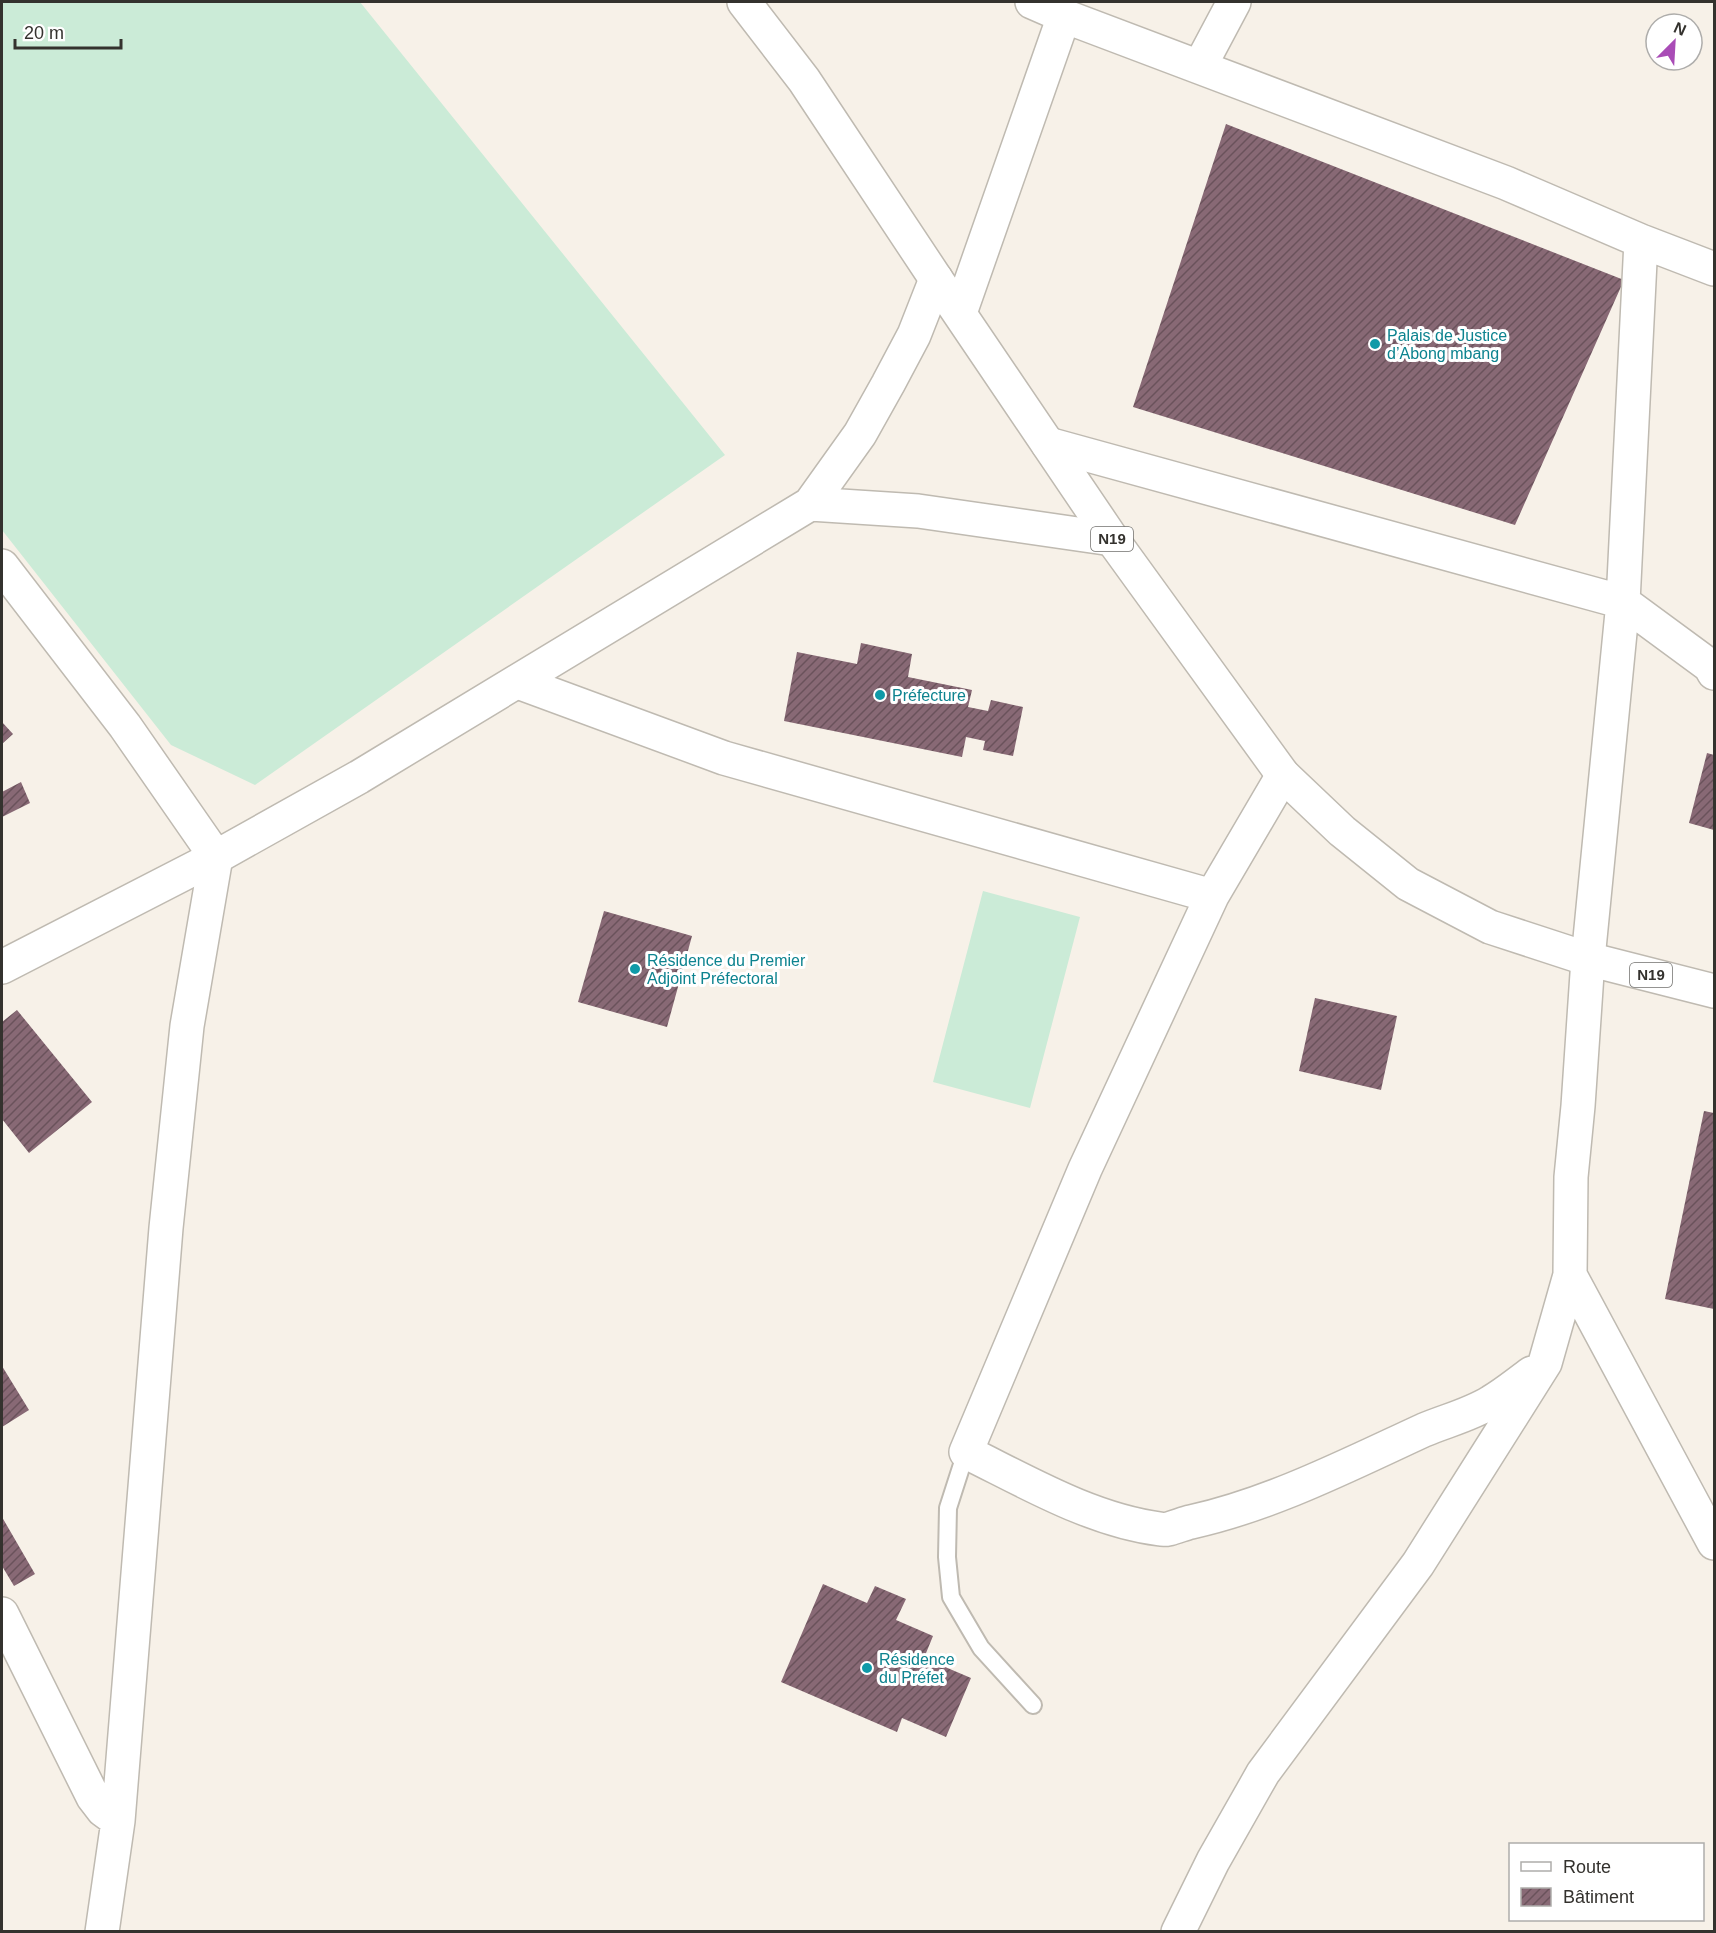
<svg xmlns="http://www.w3.org/2000/svg" width="1716" height="1933" viewBox="0 0 1716 1933" font-family="Arial,sans-serif">
	<style>
		.garden { fill: #cbebd7 }
		.building { fill: url(#building-hatch) }
		.lines { fill: none; stroke-linecap: round; stroke-linejoin: round }
		.lane-casing { stroke: #bfbab1; stroke-width: 20 }
		.street-casing { stroke: #bfbab1; stroke-width: 36 }
		.secondary-casing { stroke: #bfbab1; stroke-width: 36 }
		.highway-casing { stroke: #bfbab1; stroke-width: 36 }
		.lane { stroke: #fff; stroke-width: 16 }
		.street { stroke: #fff; stroke-width: 33 }
		.secondary { stroke: #fff; stroke-width: 33 }
		.highway { stroke: #fff; stroke-width: 33 }
		.culture-dot { fill: #0f9aa8; stroke: #fff; stroke-width: 2 }
		.labels { text-anchor: middle; stroke-width: 6; stroke-linejoin: round; paint-order: stroke }
		.shield { fill: #fff; stroke: #71706d; stroke-width: 1.5 }
		.shield-label { font-size: 15px; font-weight: bold; fill: #34322e }
		.culture-label { font-size: 16px; fill: #0d838f; stroke: #fff; text-anchor: start }
	</style>
	<defs>
		<pattern id="building-hatch" width="6" height="6" patternUnits="userSpaceOnUse" patternTransform="scale(1.5)"><rect width="6" height="6" fill="#886975"/><path d="M-1 1l2-2M0 6l6-6M5 7l2-2" fill="none" stroke="#6a525b"/></pattern>
	</defs>
	<rect width="100%" height="100%" fill="#f7f1e8"/>
	<!-- garden -->
	<path class="garden" d="M2 2H360L725 455 255 785 171 745 2 530Z
		M983 891 1080 917 1030 1108 933 1082Z"/>
	<!-- building -->
	<path class="building" d="M1226 124 1624 280 1515 525 1133 407Z
		M861 643 912 654 908 677 972 690 968 707 988 711 991 700 1023 707 1013 756 983 750 985 741 966 737 962 757 784 721 797 652 857 664Z
		M2 722 13 734 2 744Z
		M1707 753 1714 755V830L1689 823Z
		M21 782 30 803 2 817V792Z
		M604 911 692 936 667 1027 578 1002Z
		M1315 998 1397 1016 1381 1090 1299 1071Z
		M17 1010 92 1102 29 1153 2 1119V1022Z
		M1704 1111 1714 1113V1309L1665 1299Z
		M2 1366 29 1410 2 1427Z
		M2 1517 35 1574 14 1586 2 1566Z
		M823 1584 867 1603 875 1586 906 1599 896 1620 933 1636 924 1658 971 1678 946 1737 902 1718 897 1732 781 1682Z"/>
	<g class="lines">
		<defs>
			<path id="lane" d="M966 1452 948 1508 947 1557 951 1597 981 1648 1033 1705"/>
			<path id="street" d="M1032 2 1064 16 1506 183 1641 241 1714 269
				M1200 66 1234 2
				M960 313 1064 16
				M1048 444 1623 602 1710 666 1714 673
				M2 566 125 726 216 857 187 1026 166 1228 118 1821 102 1932
				M518 682 724 758 1212 896 1283 775
				M1212 896 1085 1169 966 1452C1027 1482 1091 1520 1160 1529 1169 1531 1181 1524 1191 1522 1272 1504 1348 1465 1424 1430 1445 1421 1470 1415 1491 1402 1505 1394 1518 1383 1532 1373
				M1570 1275 1714 1543
				M2 1614 93 1797 103 1810 118 1821
				M1178 1932 1213 1861 1263 1773 1418 1564 1545 1363 1570 1275 1571 1177 1578 1106 1588 959 1623 602 1641 241"/>
			<path id="secondary" d="M810 504 918 511 1112 539
				M2 967 216 857 359 777 810 504 860 434 888 384 914 335 936 279"/>
			<path id="highway" d="M744 2 804 80 936 279 1112 539 1283 775 1342 831 1408 884 1490 927 1588 959 1714 991"/>
		</defs>
		<!-- lane casing -->
		<use href="#lane" class="lane-casing"/>
		<!-- street casing -->
		<use href="#street" class="street-casing"/>
		<!-- secondary casing -->
		<use href="#secondary" class="secondary-casing"/>
		<!-- highway casing -->
		<use href="#highway" class="highway-casing"/>
		<!-- lane -->
		<use href="#lane" class="lane"/>
		<!-- street -->
		<use href="#street" class="street"/>
		<!-- secondary -->
		<use href="#secondary" class="secondary"/>
		<!-- highway -->
		<use href="#highway" class="highway"/>
	</g>
	<!-- markers -->
	<g class="culture-dot">
		<circle cx="1375" cy="344" r="6"/>
		<circle cx="880" cy="695" r="6"/>
		<circle cx="635" cy="969" r="6"/>
		<circle cx="867" cy="1668" r="6"/>
	</g>
	<g class="labels">
		<!-- shield labels -->
		<g class="shield">
			<rect x="1091" y="527" width="42" height="24" rx="4.5"/>
			<rect x="1630" y="963" width="42" height="24" rx="4.5"/>
		</g>
		<g class="shield-label">
			<text x="1112" y="544">N19</text>
			<text x="1651" y="980">N19</text>
		</g>
		<!-- culture labels -->
		<g class="culture-label">
			<text x="1387" y="341">Palais de Justice<tspan x="1387" dy="18">d’Abong mbang</tspan></text>
			<text x="892" y="701">Préfecture</text>
			<text x="647" y="966">Résidence du Premier<tspan x="647" dy="18">Adjoint Préfectoral</tspan></text>
			<text x="879" y="1665">Résidence<tspan x="879" dy="18">du Préfet</tspan></text>
		</g>
	</g>
	<!-- border -->
	<rect width="1716" height="1933" fill="none" stroke="#34322e" stroke-width="6"/>
	<!-- legend -->
	<rect x="1509" y="1843" width="195" height="78" fill="#ffffff" stroke="#aeadab" stroke-width="1.5"/>
	<rect x="1521" y="1862" width="30" height="9" fill="#ffffff" stroke="#aeadab" stroke-width="1.5"/>
	<text x="1563" y="1873" font-size="18" fill="#34322e">Route</text>
	<rect x="1521" y="1888" width="30" height="18" fill="url(#building-hatch)" stroke="#aeadab" stroke-width="1.5"/>
	<text x="1563" y="1903" font-size="18" fill="#34322e">Bâtiment</text>
	<!-- north arrow -->
	<g transform="translate(1674 42) rotate(24)"><circle r="28" fill="#ffffff" stroke="#aeadab" stroke-width="1.5"/>
	<path d="M0-4.5L10 22L0 15L-10 22Z" fill="#a94cb6"/>
	<text y="-9" font-size="16" font-weight="bold" text-anchor="middle" fill="#34322e">N</text>
	</g>
	<!-- scale -->
	<path d="M15 39v9h106v-9" fill="none" stroke="#34322e" stroke-width="3"/>
	<text x="24" y="39" font-size="18" fill="#34322e" stroke="#ffffff" stroke-width="4.5" paint-order="stroke">20 m</text>
</svg>
